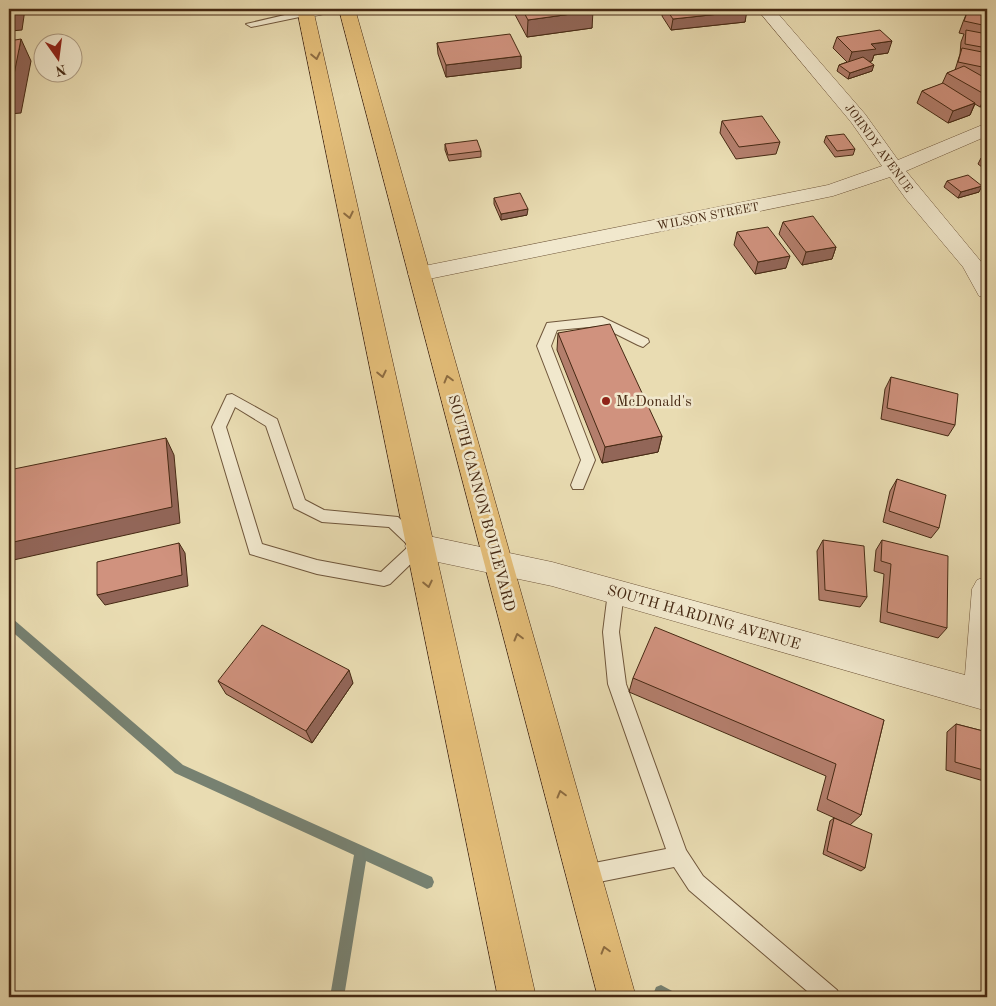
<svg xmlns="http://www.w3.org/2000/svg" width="996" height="1006" viewBox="0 0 996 1006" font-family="'Old Standard TT',serif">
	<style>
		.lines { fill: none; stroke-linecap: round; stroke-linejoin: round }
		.stream { fill: #778171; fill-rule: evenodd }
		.service-casing { stroke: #6f563b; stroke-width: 2 }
		.minor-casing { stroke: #6f563b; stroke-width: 1 }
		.primary-casing { stroke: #462913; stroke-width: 1 }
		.service { fill: #f1e8cd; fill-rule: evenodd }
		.minor { fill: #f1e8cd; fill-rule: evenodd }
		.primary { fill: #e4be79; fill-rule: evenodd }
		.wall { fill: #b37e6c; stroke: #462913 }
		.shaded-wall { fill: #926658; stroke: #462913 }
		.building { fill: #d0927e; stroke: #462913 }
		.oneway { stroke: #8d6c41 }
		.poi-dot { fill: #8f2418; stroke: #f1e8cd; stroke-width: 2 }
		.labels { text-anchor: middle; stroke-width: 5; stroke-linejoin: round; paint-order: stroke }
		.far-street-label { font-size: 12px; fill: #462913; stroke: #f1e8cd }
		.poi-label { font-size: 15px; fill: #462913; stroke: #f1e8cd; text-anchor: start }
		.street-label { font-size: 15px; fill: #462913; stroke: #f1e8cd }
	</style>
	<rect width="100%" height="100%" fill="#e9dcb2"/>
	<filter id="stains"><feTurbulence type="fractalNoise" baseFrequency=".004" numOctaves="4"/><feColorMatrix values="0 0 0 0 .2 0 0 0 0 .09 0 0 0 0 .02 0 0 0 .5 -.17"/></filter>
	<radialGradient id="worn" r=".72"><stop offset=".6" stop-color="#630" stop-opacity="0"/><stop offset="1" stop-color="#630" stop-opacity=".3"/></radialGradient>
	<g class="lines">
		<!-- stream -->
		<path class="stream" d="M9 617 13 619 183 765 432 877 434 882 432 887 427 889 366 861 344 997H330L354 855 175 773 9 629Z
			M661 985 674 992 676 997H656L654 992 656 987Z"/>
		<defs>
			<path id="service" d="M306 10 310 13 309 15 251 27 246 24Z
				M602 317 648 339 649 342 643 347 638 345 600 326 557 330 551 346 595 460 583 489H573L571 485 581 460 537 346 547 323Z
				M232 394 277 419 305 500 324 510 398 517 424 541 427 546 424 551 390 584 384 586 317 574 250 554 212 427 227 395ZM235 407 266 426 294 508 322 522 389 527 409 546 381 572 317 560 262 544 226 427Z
				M616 585 622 587 624 592 619 632 626 684 686 850 703 876 837 990 840 997H814L689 890 674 867 584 885 577 882 574 875 577 868 584 865 666 849 608 684 603 632 608 592 610 587Z"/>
			<path id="minor" d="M303 9H337L335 12 306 18 298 13Z
				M757 9H774L865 114 898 160 987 123V136L906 171 983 264 987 271V298L979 296 963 267 906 199 890 177 833 196 419 281 411 279 408 274 411 269 419 267 828 185 882 166 851 122Z
				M419 534 552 562 965 675 972 589 977 580 987 576V711L552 586 419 558 409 554 405 546 409 538Z"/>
			<path id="primary" d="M297 9H313L536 997H498Z
				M339 9H355L636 997H598Z"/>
		</defs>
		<!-- service casing -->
		<use href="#service" class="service-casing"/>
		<!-- minor casing -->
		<use href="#minor" class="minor-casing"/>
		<!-- primary casing -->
		<use href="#primary" class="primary-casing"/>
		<!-- service -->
		<use href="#service" class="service"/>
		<!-- minor -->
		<use href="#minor" class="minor"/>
		<!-- primary -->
		<use href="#primary" class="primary"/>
	</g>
	<!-- wall -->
	<path class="wall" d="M512 9H591L592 28 527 37Z
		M663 9H746L745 22 671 30 662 16Z
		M969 9H987V104L980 107 975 104 970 115 948 123 917 103 922 91 942 84 947 73 955 70 960 54 961 42 964 34 959 33 963 22 968 10H969Z
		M837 37 888 53 874 55 872 61H869L872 71 848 79 837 71 839 65 847 62 833 48Z
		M437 43 521 56V68L446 77 438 54Z
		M722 121 780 142 776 154 736 159 720 133Z
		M826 136 855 149 853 155 835 157 824 142Z
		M445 144 481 151V157L449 161 445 150Z
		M987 156V171L978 164 981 158Z
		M947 181 979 192 958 198 944 187Z
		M494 198 527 215 501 220 494 204Z
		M783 222 836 247 832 259 802 265 779 234Z
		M737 232 786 268 755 274 734 245Z
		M558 333 662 436 658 452 602 463 557 350Z
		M891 377 955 425 948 436 881 419 885 389Z
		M897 479 939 528 931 538 883 522 890 491Z
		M823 540 867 597 860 607 819 600 817 551Z
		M882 540 947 628 938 638 880 622 884 574 874 571 876 550Z
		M633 678 884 720 861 815 850 825 817 810 826 776 629 692Z
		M218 681 353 683 312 743 226 694Z
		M956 724 987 732V782L946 770 947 732Z
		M834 818 865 868 861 871 823 854 830 821Z"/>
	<!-- shaded-wall -->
	<path class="shaded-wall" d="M15 9H25L22 30 11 31 19 50 21 39 31 61 21 113 9 114V14Z
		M464 9H501L464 13Z
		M593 11 592 28 527 37 528 20Z
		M747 11 745 22 671 30 673 19Z
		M892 41 888 53 874 55 872 61 848 64 852 52 871 44Z
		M521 56V68L446 77V65Z
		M874 65 872 71 848 79 850 73Z
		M987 94V104L980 107 986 95Z
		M975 103 970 115 948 123 953 111Z
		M982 186 979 192 958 198 961 192Z
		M528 209 527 215 501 220V214Z
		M836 247 832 259 802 265 806 252Z
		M790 256 786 268 755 274 758 262Z
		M662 436 658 452 602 463 605 447Z
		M166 438 174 455 180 523 9 561V543Z
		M179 543 185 553 188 586 105 605 97 595Z
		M349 670 353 683 312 743 306 731Z"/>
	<!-- building -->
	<path class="building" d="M9 9H15L14 13 9 14Z
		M522 9H591L593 11 528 20Z
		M666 9H746L747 11 673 19Z
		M968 10 987 14V26L964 21Z
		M880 30 892 41 871 44 876 49 852 52 837 37Z
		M966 30 987 34V48L965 44Z
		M510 34 521 56 446 65 437 43Z
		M21 39 11 90 9 91V41Z
		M962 48 987 53V68L958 62Z
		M863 57 874 65 850 73 839 65Z
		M964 66 987 79V94L986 95 947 73Z
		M943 83 975 103 953 111 922 91Z
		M762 116 780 142 739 147 722 121Z
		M844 134 855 149 837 151 826 136Z
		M477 140 481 151 448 155 445 144Z
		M987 156V163L981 158Z
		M968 175 982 186 961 192 947 181Z
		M520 193 528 209 501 214 494 198Z
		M813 216 836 247 806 252 783 222Z
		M768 227 790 256 758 262 737 232Z
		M610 324 662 436 605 447 558 333Z
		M891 377 958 394 955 425 887 408Z
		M166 438 172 507 9 543V470Z
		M897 479 946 495 939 528 889 511Z
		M823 540 864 546 867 597 825 590Z
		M882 540 948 556 947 628 887 612 891 564 881 561Z
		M179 543 182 575 97 595V562Z
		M262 625 349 670 306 731 218 681Z
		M655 627 884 720 861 815 827 799 836 764 633 678Z
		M956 724 987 732V771L955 762Z
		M834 818 872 834 865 868 827 851Z"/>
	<!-- one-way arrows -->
	<defs><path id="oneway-chevron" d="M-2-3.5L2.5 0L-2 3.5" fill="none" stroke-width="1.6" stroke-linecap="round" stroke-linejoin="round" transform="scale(1.25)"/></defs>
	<g class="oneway">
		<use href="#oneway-chevron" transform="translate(316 56) rotate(78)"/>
		<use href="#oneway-chevron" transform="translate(349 215) rotate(78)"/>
		<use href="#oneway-chevron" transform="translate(382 374) rotate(78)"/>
		<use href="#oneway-chevron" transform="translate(448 379) rotate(-105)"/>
		<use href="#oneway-chevron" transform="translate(428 584) rotate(78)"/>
		<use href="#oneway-chevron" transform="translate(518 637) rotate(-105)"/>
		<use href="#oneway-chevron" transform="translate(561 794) rotate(-105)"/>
		<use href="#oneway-chevron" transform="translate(605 950) rotate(-106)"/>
	</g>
	<!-- markers -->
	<circle class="poi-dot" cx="606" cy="401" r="5"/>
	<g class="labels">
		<!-- far-street labels -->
		<g class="far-street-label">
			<text transform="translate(879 148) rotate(54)" y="4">JOHNDY AVENUE</text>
			<text transform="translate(708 216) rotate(-11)" y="4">WILSON STREET</text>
		</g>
		<!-- poi labels -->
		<g class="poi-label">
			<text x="616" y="406">McDonald's</text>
		</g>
		<!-- street labels -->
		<g class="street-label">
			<text transform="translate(482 503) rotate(75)" y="5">SOUTH CANNON BOULEVARD</text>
			<text transform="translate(704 617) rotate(16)" y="5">SOUTH HARDING AVENUE</text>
		</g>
	</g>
	<!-- margin -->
	<rect width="996" height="1006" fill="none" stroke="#e9dcb2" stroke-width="30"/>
	<rect x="10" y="10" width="976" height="986" fill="none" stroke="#462913" stroke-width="2.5"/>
	<rect x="15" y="15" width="966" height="976" fill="none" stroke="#462913"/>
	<!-- north arrow -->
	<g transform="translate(58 58) rotate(166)"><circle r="24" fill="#f1e8cd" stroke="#ad9c83"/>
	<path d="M0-4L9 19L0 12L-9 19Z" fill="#8f2418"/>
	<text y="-8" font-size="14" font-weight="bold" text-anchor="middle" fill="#462913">N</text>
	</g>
	<rect width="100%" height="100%" filter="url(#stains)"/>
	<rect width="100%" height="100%" fill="url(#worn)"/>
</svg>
